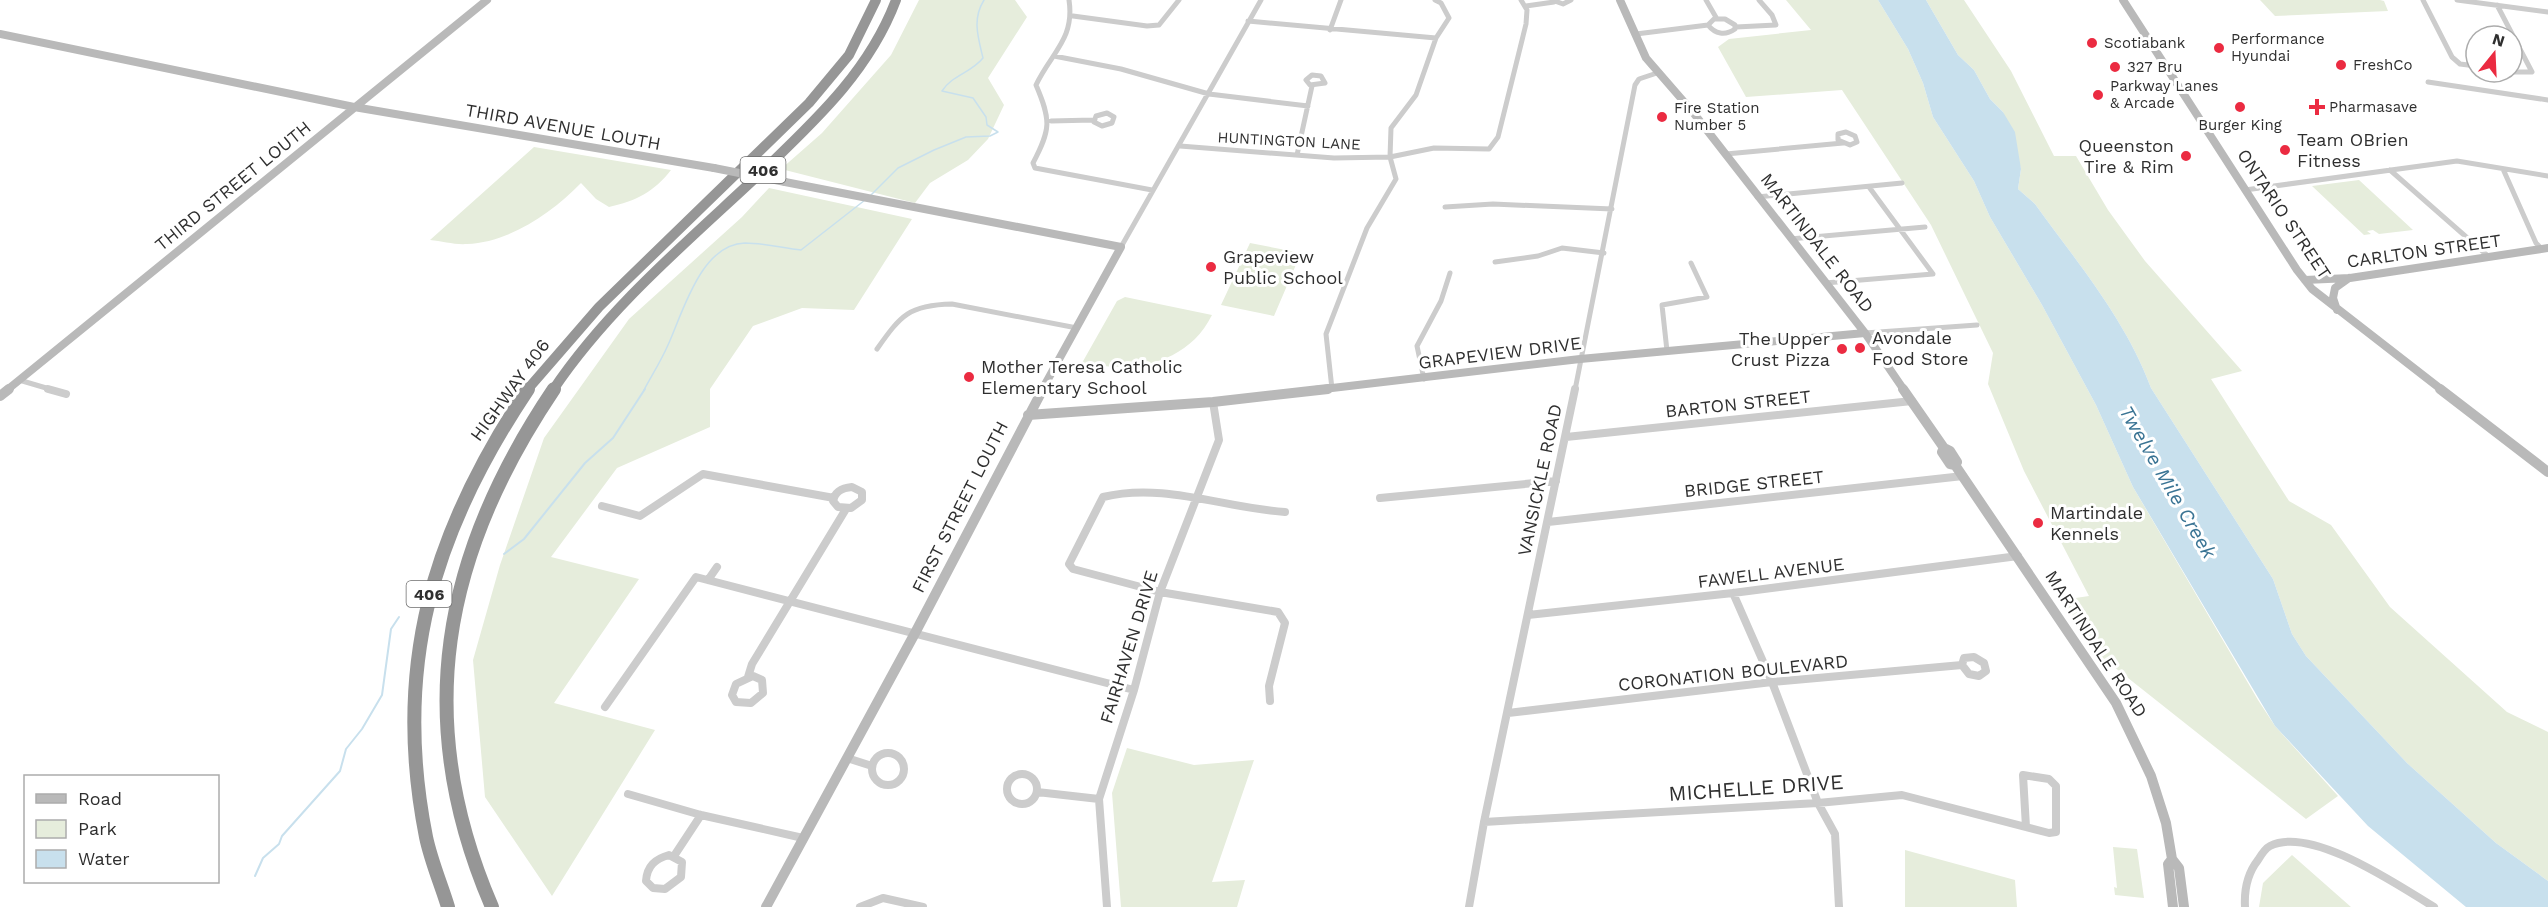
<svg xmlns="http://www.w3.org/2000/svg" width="2548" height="907" viewBox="0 0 2548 907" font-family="'Work Sans',sans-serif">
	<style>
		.green { fill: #e6eddc }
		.water { fill: #c8e0ed }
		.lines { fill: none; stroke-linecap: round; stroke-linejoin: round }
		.stream-far1 { stroke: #c8e0ed; stroke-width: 1.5 }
		.stream { stroke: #c8e0ed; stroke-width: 2 }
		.street-far1 { stroke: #ccc; stroke-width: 5 }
		.street { stroke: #ccc; stroke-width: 8 }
		.secondary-far1 { stroke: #b9b9b9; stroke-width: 8 }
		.secondary { stroke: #b9b9b9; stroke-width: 10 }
		.highway-far1 { stroke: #969696; stroke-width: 10 }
		.highway { stroke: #969696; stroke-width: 14 }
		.secondary-bridge { stroke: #b9b9b9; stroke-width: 8 }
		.poi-dot { fill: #eb2b41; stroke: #fff; stroke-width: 2 }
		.labels { text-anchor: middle; stroke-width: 6; stroke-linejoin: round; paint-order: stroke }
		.far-poi-label { font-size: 15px; fill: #2f2f2f; stroke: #fff; text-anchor: start }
		.far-street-label { font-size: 15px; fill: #2f2f2f; stroke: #fff }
		.shield { fill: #fff; stroke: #6d6d6d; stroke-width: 1.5 }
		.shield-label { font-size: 16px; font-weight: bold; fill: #2f2f2f }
		.street-label { font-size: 18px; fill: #2f2f2f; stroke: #fff }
		.poi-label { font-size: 18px; fill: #2f2f2f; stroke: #fff; text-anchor: start }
		.water-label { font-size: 20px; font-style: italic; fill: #3a7494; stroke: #fff }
		.near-street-label { font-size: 21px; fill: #2f2f2f; stroke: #fff }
	</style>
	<rect width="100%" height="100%" fill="#fff"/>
	<!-- green -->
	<path class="green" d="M919 0H1015L1027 17 988 78 1004 105 988 139 968 160 930 183 915 203 781 169 822 133 891 55Z
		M1786 0H1878L1908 49 1923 83 1933 117 1974 181 1990 217 2042 305 2096 405 2133 487 2258 700 2275 726 2338 796 2306 819 2099 655 2062 600 2089 596 2024 471 1988 384 1993 353 1931 225 1842 90 1746 97 1718 47 1729 39 1811 30Z
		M1926 0H1964L2011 71 2054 156H2076L2108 210 2145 261 2242 371 2211 379 2289 501 2331 525 2390 607 2507 712 2548 732V881L2496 843 2407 763 2306 656 2292 634 2273 579 2151 388C2126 320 2077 262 2035 204L2018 189 2021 169 2003 112 1990 99 1974 70 1958 55Z
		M2260 0H2380L2384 1 2388 11 2275 16Z
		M534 147 671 170C654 192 636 201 609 207L596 199 581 183C552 213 510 242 467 244 455 245 442 241 430 240Z
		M2359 180 2413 230 2379 234 2373 230 2367 231 2371 234 2364 235 2312 186Z
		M769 188 912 219 854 310 802 308 753 326 710 389V427L617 468 551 557 639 579 554 703 655 730 552 896 485 797 473 660 500 565 544 438 629 319 742 217Z
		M1250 243 1301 253 1274 316 1221 305Z
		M1125 297 1212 315C1187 365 1132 373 1082 363L1117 301Z
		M1127 748 1194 765 1254 760 1212 882 1245 880 1237 907H1121L1112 793Z
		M2113 847 2137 849 2144 898 2115 895 2114 887 2117 888Z
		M1905 850 2015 880 2017 907H1905Z
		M2292 855 2351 907H2259L2263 883Z"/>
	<!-- water -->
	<path class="water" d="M1878 0H1926L1958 55 1974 70 1990 99 2003 112 2015 132 2021 169 2018 189 2035 204C2077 262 2126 320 2151 388L2273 579 2292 634 2306 656 2407 763 2496 843 2548 881V907H2466L2368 826 2275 726 2133 487 2096 405 2042 305 1990 217 1974 181 1933 117 1923 83 1908 49Z"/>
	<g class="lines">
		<!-- stream-far1 -->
		<path class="stream-far1" d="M870 196 898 168 934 150 966 137 990 136 998 132 987 125 986 117 973 98 942 91C952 75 971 73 983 58 978 37 972 19 984 0
			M644 390C652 375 661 361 668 345 683 312 701 244 745 243 763 243 783 248 801 250L865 200"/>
		<!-- stream -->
		<path class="stream" d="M504 554 524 539 585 463 613 438 645 389
			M255 876 263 858 279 844 282 836 340 771 346 749 362 729 382 695 391 629 399 617"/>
		<!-- street-far1 -->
		<path class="street-far1" d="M1069 0C1075 39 1051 53 1036 85 1051 120 1051 129 1033 163L1035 168 1152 190
			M1552 0 1563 4 1571 0
			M1706 0 1717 19
			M2423 0 2452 57 2460 64 2476 66
			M2457 0 2548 12
			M2497 5 2532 72H2512
			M1526 6 1554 2
			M1073 16 1147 26 1159 25 1179 0
			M1714 19H1725L1735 25V29C1725 36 1715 34 1708 25Z
			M1248 21 1436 38
			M1736 27 1776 25 1772 15 1759 0
			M1330 30 1341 0
			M1636 34 1708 25
			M1054 56 1121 69 1209 94 1308 106
			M1312 75 1321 76 1325 83 1310 85 1306 80Z
			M2428 82 2548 100
			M1107 113 1114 117 1112 123 1102 126 1094 122 1096 116Z
			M1051 121 1093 120
			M1846 132 1855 136 1857 142 1850 145 1838 140V134Z
			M1180 146 1334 158 1390 157 1434 148 1489 149 1498 137 1526 24 1527 10 1521 0
			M1726 154 1843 143
			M1297 155 1312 86
			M2503 169 2536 243 2542 249
			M2390 170 2489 257
			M2245 190 2457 161 2548 176
			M1757 197 1902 183
			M1445 207 1493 204 1612 209
			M1790 239 1925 227
			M1121 247 1261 0
			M1495 262 1538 256 1562 248 1604 253
			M1825 283 1933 274 1869 187
			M1865 333 1977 325
			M877 349C901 315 909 305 952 304L1077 328
			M1667 351 1662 305 1707 297 1691 263
			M1424 379 1417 346 1441 301 1450 273
			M19 380 53 390
			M1332 389 1326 334 1367 228 1396 179 1390 157 1391 128 1416 95 1436 38 1449 18 1441 3 1435 0
			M1575 390 1635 85 1639 79 1657 73"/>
		<!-- street -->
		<path class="street" d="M48 389 66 394
			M1566 437 1912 401
			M852 487 862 492V500L851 508 838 507 833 501C835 491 842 488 852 487Z
			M1380 498 1556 481
			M602 506 640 516 703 474 834 498
			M1548 522 1963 476
			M708 580 717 567
			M1733 593 1772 682 1818 803 1835 834 1839 907
			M1528 615 1733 593 2018 556
			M1974 657 1984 663 1986 671 1979 676 1969 674 1962 665 1964 658Z
			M753 676 762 680 763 693 751 703 736 702 732 695 736 684Z
			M748 677 752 664 846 509
			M1270 701 1269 686 1285 623 1278 612 1160 592 1073 569 1069 564 1103 497C1163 482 1224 508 1285 512
			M605 707 696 577 1134 690
			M1508 713 1772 682 1962 665
			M872 769a16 16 0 1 1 32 0a16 16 0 1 1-32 0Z
			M847 758 872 766
			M1007 789a15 15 0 1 1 30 0a15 15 0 1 1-30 0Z
			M1037 792 1099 799
			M628 794 701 815 803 838
			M1484 822 1818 803 1902 795 2049 833 2056 832V786L2049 779 2023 775 2026 827
			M669 855 682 862 681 877 665 889 653 888 646 881C647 866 655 859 669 855Z
			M674 856 701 815
			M860 907 883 898 923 907
			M1107 907 1099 799 1134 690 1160 592 1219 440 1213 402
			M1469 907 1484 822 1575 389
			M2245 907C2244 889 2247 874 2258 860 2261 855 2266 848 2270 846 2311 825 2399 886 2434 907"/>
		<!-- secondary-far1 -->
		<path class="secondary-far1" d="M1620 0 1646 58 1692 111 1865 333 1904 390
			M2123 0 2297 270 2312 289 2442 390
			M0 34 354 107 714 168
			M785 182 1121 247 1042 390
			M2305 280 2350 278 2548 248
			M2337 310 2333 298 2335 288 2349 278
			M7 390 487 0
			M1315 390 1580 359 1865 333"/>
		<!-- secondary -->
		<path class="secondary" d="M1903 389 1944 448 1950 451 1957 462 1955 465
			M2440 389 2548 472
			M0 396 9 389
			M1028 415 1213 402 1328 389
			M1944 448 1942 452 1950 464 1955 465 2116 703 2151 776 2166 823 2172 859 2179 868 2184 907
			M2172 859 2168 864 2173 907
			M766 907 914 635 1043 389"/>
		<!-- highway-far1 -->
		<path class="highway-far1" d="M527 390 599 307 809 103 849 55 876 0
			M553 390C610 305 693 237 767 167 819 117 870 69 896 0"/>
		<!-- highway -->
		<path class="highway" d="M448 907C441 884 431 861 426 837 392 666 433 531 528 389
			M492 907C411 720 442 555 554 389"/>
		<!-- secondary-bridge -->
		<path class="secondary-bridge" d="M714 168 785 182"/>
	</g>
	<!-- markers -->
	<g class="poi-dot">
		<circle cx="2092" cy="43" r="6"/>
		<circle cx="2219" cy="48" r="6"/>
		<circle cx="2341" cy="65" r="6"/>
		<circle cx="2115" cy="67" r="6"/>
		<circle cx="2098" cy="95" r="6"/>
		<circle cx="2240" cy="107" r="6"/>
		<path d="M2314 98h6v6h6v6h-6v6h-6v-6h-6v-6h6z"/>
		<circle cx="1662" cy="117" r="6"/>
		<circle cx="2285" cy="150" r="6"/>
		<circle cx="2186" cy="156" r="6"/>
		<circle cx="1211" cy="267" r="6"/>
		<circle cx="1860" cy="348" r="6"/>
		<circle cx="1842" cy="349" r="6"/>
		<circle cx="969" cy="377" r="6"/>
		<circle cx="2038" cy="523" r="6"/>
	</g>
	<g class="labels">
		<!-- far-poi labels -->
		<g class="far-poi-label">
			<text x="2231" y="44">Performance<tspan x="2231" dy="17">Hyundai</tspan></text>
			<text x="2104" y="48">Scotiabank</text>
			<text x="2353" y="70">FreshCo</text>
			<text x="2127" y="72">327 Bru</text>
			<text x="2110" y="91">Parkway Lanes<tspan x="2110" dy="17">&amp; Arcade</tspan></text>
			<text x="2329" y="112">Pharmasave</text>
			<text x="1674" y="113">Fire Station<tspan x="1674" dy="17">Number 5</tspan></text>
			<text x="2240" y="130" text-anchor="middle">Burger King</text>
		</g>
		<!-- far-street labels -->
		<g class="far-street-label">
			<text transform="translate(1289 141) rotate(3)" y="5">HUNTINGTON LANE</text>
		</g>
		<!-- shield labels -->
		<g class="shield">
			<rect x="740.5" y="157" width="45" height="26" rx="4.5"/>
			<rect x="406.5" y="581" width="45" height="26" rx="4.5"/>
		</g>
		<g class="shield-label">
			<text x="763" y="176">406</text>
			<text x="429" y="600">406</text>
		</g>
		<!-- street labels -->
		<g class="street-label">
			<text transform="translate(563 127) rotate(10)" y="6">THIRD AVENUE LOUTH</text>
			<text transform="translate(233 186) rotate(-39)" y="6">THIRD STREET LOUTH</text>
			<text transform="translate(2284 214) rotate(56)" y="6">ONTARIO STREET</text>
			<text transform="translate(1817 243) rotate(52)" y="6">MARTINDALE ROAD</text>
			<text transform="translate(2424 251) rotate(-8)" y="6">CARLTON STREET</text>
			<text transform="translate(1500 353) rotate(-7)" y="6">GRAPEVIEW DRIVE</text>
			<text transform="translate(510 390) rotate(-54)" y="6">HIGHWAY 406</text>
			<text transform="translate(1738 404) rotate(-6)" y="6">BARTON STREET</text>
			<text transform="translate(1540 480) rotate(-78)" y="6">VANSICKLE ROAD</text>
			<text transform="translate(1754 484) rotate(-6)" y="6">BRIDGE STREET</text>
			<text transform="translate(960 507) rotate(-63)" y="6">FIRST STREET LOUTH</text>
			<text transform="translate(1771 573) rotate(-7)" y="6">FAWELL AVENUE</text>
			<text transform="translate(2096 644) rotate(57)" y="6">MARTINDALE ROAD</text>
			<text transform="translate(1129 647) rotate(-73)" y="6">FAIRHAVEN DRIVE</text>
			<text transform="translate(1733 673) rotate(-6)" y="6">CORONATION BOULEVARD</text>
		</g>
		<!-- poi labels -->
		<g class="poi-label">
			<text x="2297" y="146">Team OBrien<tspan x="2297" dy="21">Fitness</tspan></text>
			<text x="2174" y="152" text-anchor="end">Queenston<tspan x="2174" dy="21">Tire &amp; Rim</tspan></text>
			<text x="1223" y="263">Grapeview<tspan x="1223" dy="21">Public School</tspan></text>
			<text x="1872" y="344">Avondale<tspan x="1872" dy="21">Food Store</tspan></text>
			<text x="1830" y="345" text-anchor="end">The Upper<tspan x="1830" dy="21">Crust Pizza</tspan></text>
			<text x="981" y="373">Mother Teresa Catholic<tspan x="981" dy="21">Elementary School</tspan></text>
			<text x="2050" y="519">Martindale<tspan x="2050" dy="21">Kennels</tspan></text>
		</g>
		<!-- water labels -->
		<g class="water-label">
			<text transform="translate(2168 482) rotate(60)" y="7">Twelve Mile Creek</text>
		</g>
		<!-- near-street labels -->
		<g class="near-street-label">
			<text transform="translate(1756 788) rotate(-4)" y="7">MICHELLE DRIVE</text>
		</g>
	</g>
	<!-- legend -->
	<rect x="24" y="775" width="195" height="108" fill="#ffffff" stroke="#acacac" stroke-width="1.5"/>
	<rect x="36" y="794" width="30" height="9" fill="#b9b9b9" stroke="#acacac" stroke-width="1.5"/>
	<text x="78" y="805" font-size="18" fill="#2f2f2f">Road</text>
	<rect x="36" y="820" width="30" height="18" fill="#e6eddc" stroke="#acacac" stroke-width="1.5"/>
	<text x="78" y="835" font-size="18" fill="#2f2f2f">Park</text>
	<rect x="36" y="850" width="30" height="18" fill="#c8e0ed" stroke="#acacac" stroke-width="1.5"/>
	<text x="78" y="865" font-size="18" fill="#2f2f2f">Water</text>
	<!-- north arrow -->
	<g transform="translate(2494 54) rotate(18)"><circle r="28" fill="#ffffff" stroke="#acacac" stroke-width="1.5"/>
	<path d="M0-4.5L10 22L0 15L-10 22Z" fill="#eb2b41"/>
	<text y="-9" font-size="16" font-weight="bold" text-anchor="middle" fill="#2f2f2f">N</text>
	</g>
</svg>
